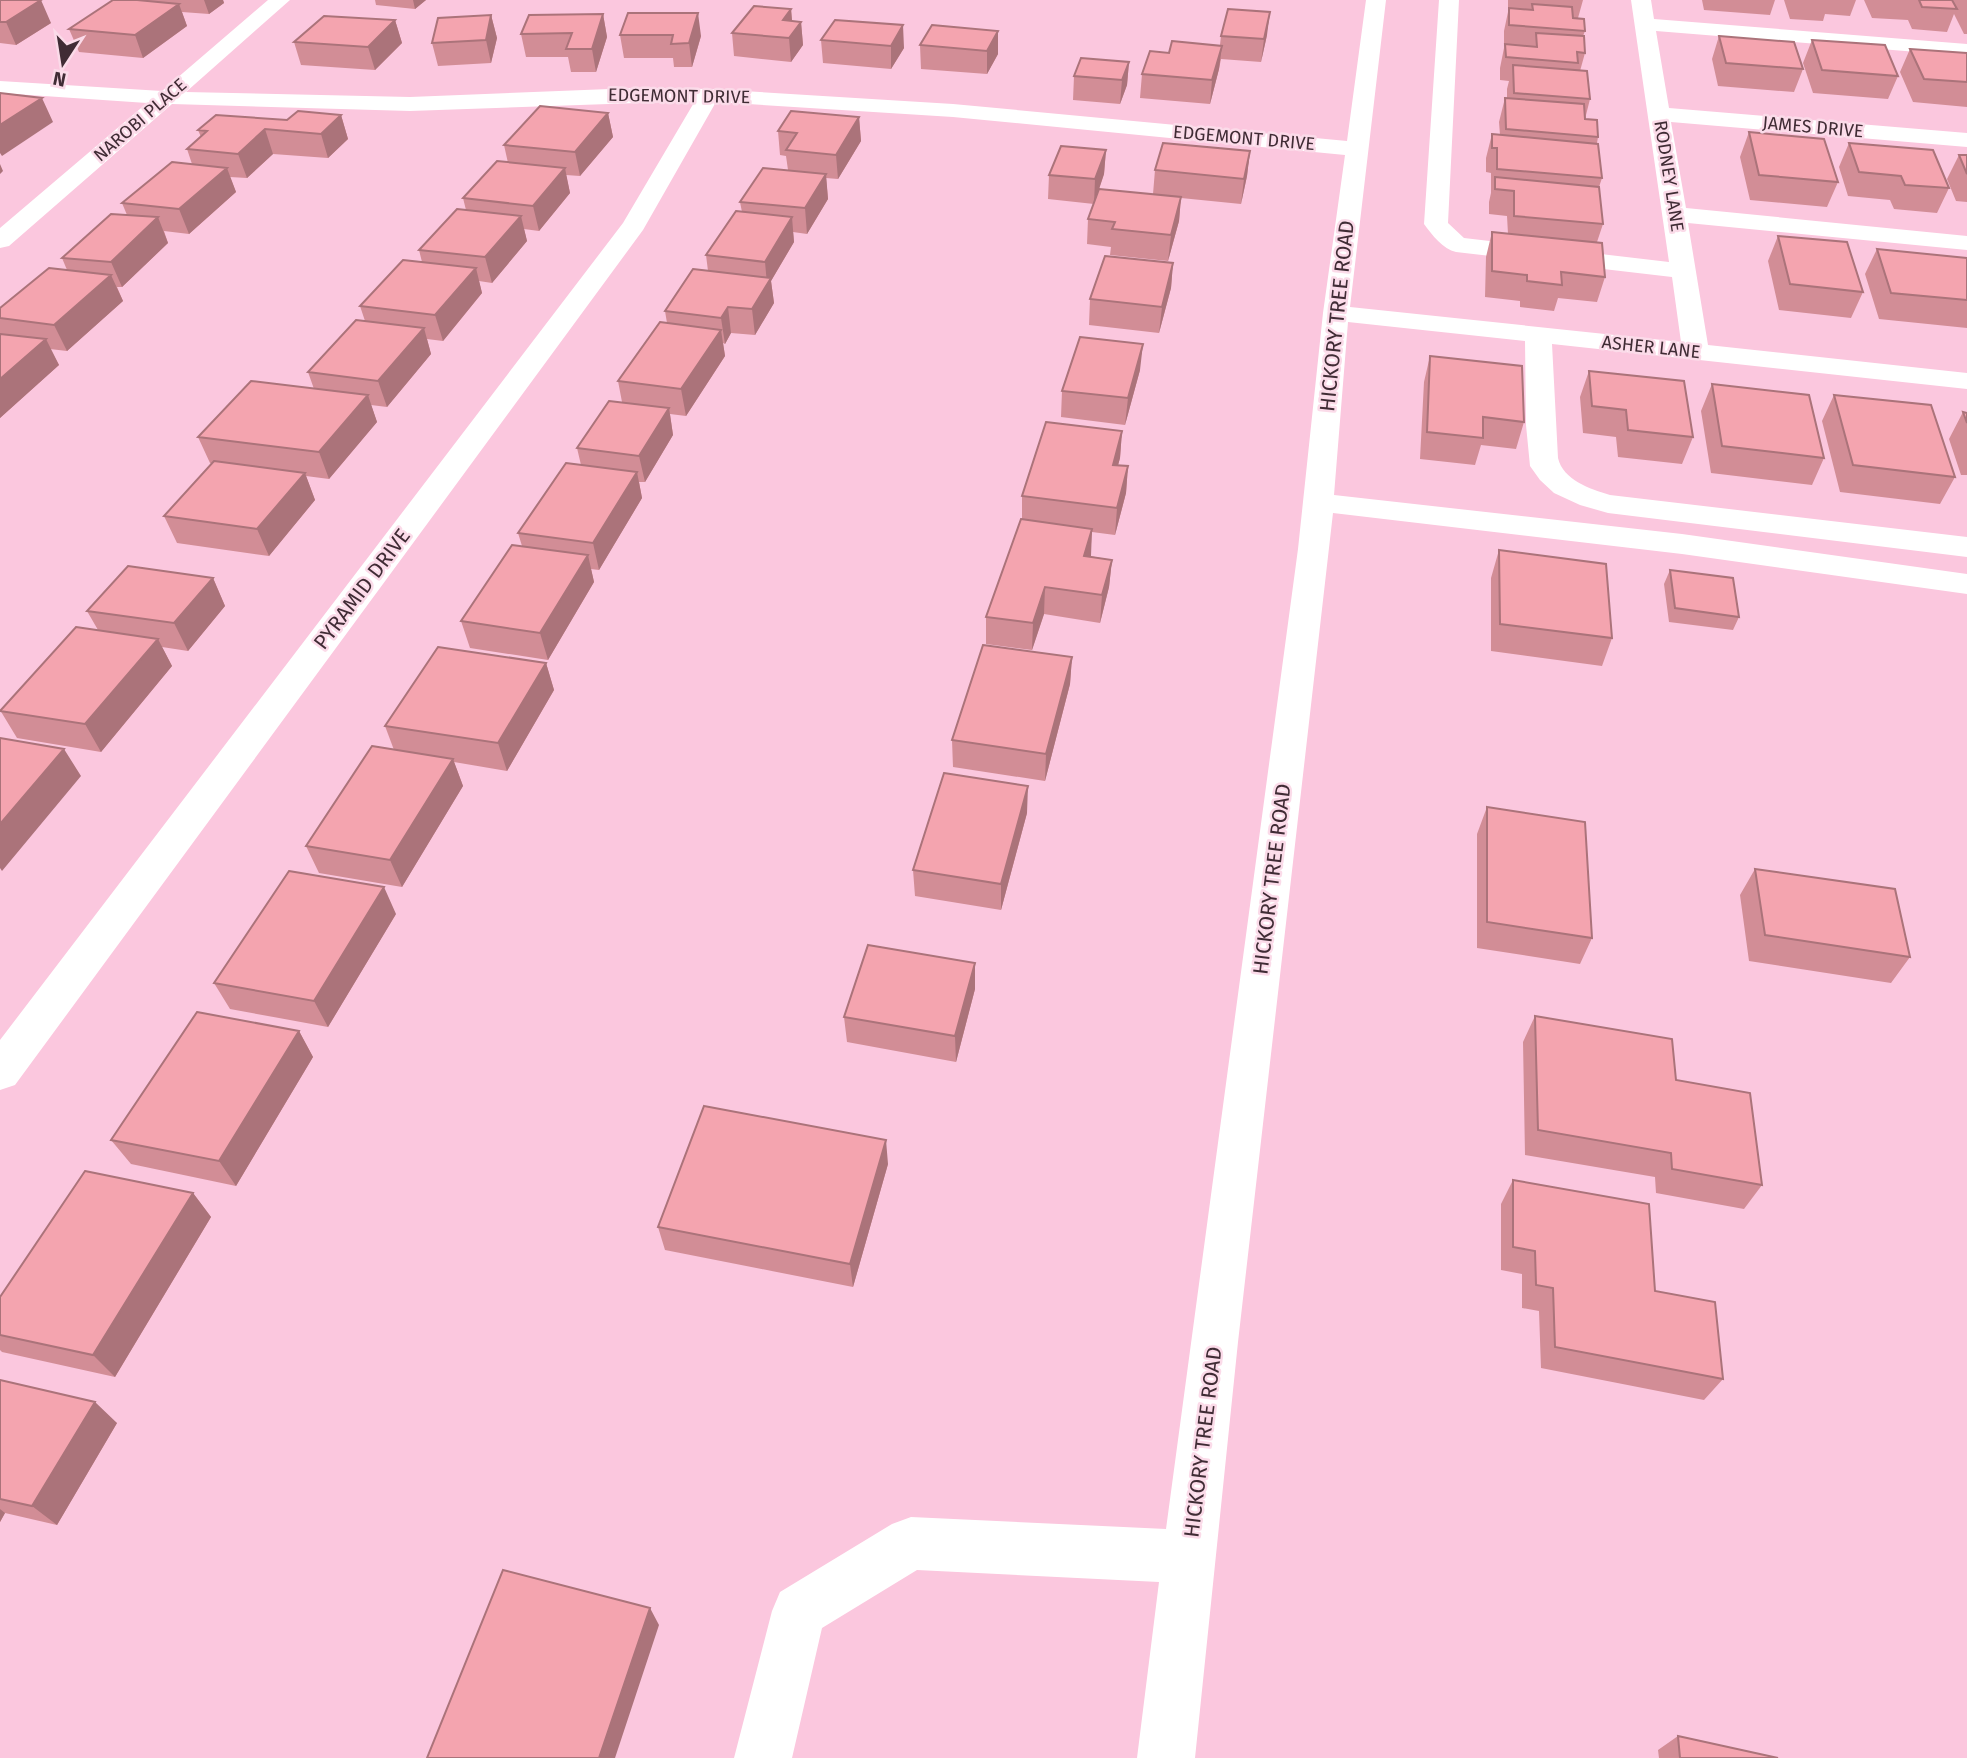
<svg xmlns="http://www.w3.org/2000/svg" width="1967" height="1758" viewBox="0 0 1967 1758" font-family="'Fira Sans',sans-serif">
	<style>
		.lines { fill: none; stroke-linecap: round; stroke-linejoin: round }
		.minor { fill: #fff; fill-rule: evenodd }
		.wall { fill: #d28d96 }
		.shaded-wall { fill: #ab737a }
		.building { fill: #f4a4af; stroke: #ab737a; stroke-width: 2 }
		.labels { text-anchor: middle; stroke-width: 5; stroke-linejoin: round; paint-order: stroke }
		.far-street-label { font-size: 18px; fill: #402c35; stroke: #fbdbe9 }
		.street-label { font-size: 21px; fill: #402c35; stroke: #fbdbe9 }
	</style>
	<rect width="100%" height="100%" fill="#fbc7de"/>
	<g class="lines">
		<!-- minor -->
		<path class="minor" d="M268 0H290L186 92 410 97 635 88 710 89 953 104 1347 141 1366 0H1386L1350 307 1681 342 1672 277 1456 252C1443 249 1432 235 1424 224L1439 0H1459L1448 223 1464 238 1669 262 1631 0H1651L1654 19 1967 44V56L1656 31 1669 108 1967 133V147L1671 122 1686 208 1967 236V250L1688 223 1708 345 1967 373V389L1552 344 1558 458C1563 480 1590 489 1610 495L1967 537V557L1608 513 1580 505 1554 493 1540 480 1530 466 1526 425 1525 341 1348 322 1334 495 1682 534 1967 574V594L1682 554 1333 513 1238 1342 1195 1758H1137L1159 1582 917 1570 822 1628 792 1758H734L772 1611 780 1592 892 1524 911 1517 1166 1529 1298 549 1323 313 1345 155 953 117 716 102 643 230 15 1085 0 1090V1040L623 223 695 101 410 111 172 104 9 246 0 248V228L147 103 0 93V81L162 91Z"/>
	</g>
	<!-- wall -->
	<path class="wall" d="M0 0 51 23 16 45 0 43Z
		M113 0H223L224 3 209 14 182 12 187 26 143 58 79 52 69 29Z
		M375 0H426L415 9 376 5Z
		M1508 0H1583L1578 18 1585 31 1583 36 1585 53 1580 71 1590 99 1585 119 1598 137 1597 143 1602 178 1599 187 1603 224 1597 242 1605 277 1597 302 1558 298 1554 311 1520 307V301L1485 297 1486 257 1492 232 1508 234 1507 216 1489 214V202L1491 193V173L1486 172V158L1492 134 1500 135 1499 122 1505 98H1507V89L1509 81 1500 80V68L1504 48V31L1508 12Z
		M1702 0H1775L1770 15 1704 10Z
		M1784 0H1856L1850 16 1825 14 1823 21 1790 19Z
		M1864 0H1967V34H1964L1954 14 1947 32 1912 29 1908 20 1872 18Z
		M791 9 792 21 801 22 803 45 791 62 734 56 732 33Z
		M603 14 607 37 596 72H571L568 57H526L521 34Z
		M491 15 497 38 491 63 438 66 432 43Z
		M395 20 402 43 375 70 301 65 294 42Z
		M835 20 904 48 891 69 823 63 821 40Z
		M932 25 998 54 987 74 921 69 920 45Z
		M620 35 701 36 692 67H674L673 58H624Z
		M1267 35 1261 62 1221 59 1219 69 1210 104 1140 98 1142 74 1169 53 1220 45 1221 36Z
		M1719 36 1803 69 1794 92 1718 86 1712 59Z
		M1812 40 1898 76 1888 99 1813 93 1803 63Z
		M1910 49 1967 53V107L1913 102 1900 72Z
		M1129 62 1127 85 1120 104 1073 100 1074 76Z
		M608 113 613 137 580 176 566 175 570 193 539 231 524 229 527 241 492 283 479 281 482 293 443 341 427 339 431 354 387 407 371 405 377 422 329 479 306 476 315 500 269 556 177 543 164 516 212 464 210 463 198 437 314 389 308 372 365 321 360 306 422 262 419 250 466 210 463 198 508 163 504 145Z
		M341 115 348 139 328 158 273 154 247 178 230 177 236 192 189 234 164 231 168 243 122 287H117L123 301 67 351 50 349 59 365 0 418V308L67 270 62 258 127 215 122 203 192 164 187 149 201 137 198 130Z
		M859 117 861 141 838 179 826 178 828 199 807 234 793 232 794 242 771 281 774 303 755 335 731 333 725 344 723 343 725 356 686 416 670 414 673 435 645 482H639L642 498 599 570 591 569 594 582 548 660 470 648 461 621 522 546 518 533 581 465 577 448 622 402 618 381 667 323 665 311 708 271 706 255 742 212 740 202 788 170 786 156 780 155 778 131Z
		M1749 132 1838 182 1827 207 1750 200 1740 157Z
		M1849 143 1949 188 1937 213 1894 209 1890 200 1848 196 1839 167Z
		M1106 150 1104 174 1099 189 1153 194 1155 170 1250 151 1247 176 1241 204 1181 198 1179 221 1168 261 1110 255 1111 247 1087 244 1088 219 1094 204 1048 199 1049 175Z
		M1959 155H1967V202L1956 201 1947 179Z
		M1778 236 1863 292 1851 318 1779 310 1768 261Z
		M1877 249 1967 258V328L1879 319 1865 274Z
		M1173 263 1171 288 1159 333 1089 325 1090 299Z
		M1430 356 1524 422 1516 449 1481 445 1475 465 1420 459 1424 382Z
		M1140 370 1125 425 1061 417 1062 391Z
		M1589 371 1693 437 1682 464 1618 457 1616 437 1583 433 1580 397Z
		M1712 384 1824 458 1812 485 1711 473 1701 411Z
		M1834 395 1955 477 1940 504 1840 492 1822 421Z
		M1963 412 1967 413V475H1961L1949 439Z
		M1122 431 1120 458 1118 465 1128 466 1126 493 1115 535 1092 532 1090 556 1112 560 1109 587 1100 623 1044 614 1032 650 986 644V617L1022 519V496Z
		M1499 550 1612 638 1602 666 1491 651V578Z
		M1670 570 1739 617 1733 630 1669 622 1664 584Z
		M213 578 225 606 188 651 162 647 172 666 101 752 17 738 0 710 98 630 87 611Z
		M1072 657 1070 684 1045 781 953 767 952 740Z
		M546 663 554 690 507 771 454 762 463 786 402 887 319 873 306 846 394 750 385 726Z
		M1487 807 1592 938 1580 964 1477 948V834Z
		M1027 813 1001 910 915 896 913 870Z
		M1755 869 1910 957 1891 983 1749 961 1740 895Z
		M396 914 328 1027 230 1009 214 983Z
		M975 963V989L956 1062 847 1042 844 1017Z
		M1535 1016 1762 1185 1744 1209 1656 1193 1655 1177 1525 1155 1523 1042Z
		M299 1031 313 1057 236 1186 131 1164 111 1140Z
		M888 1164 853 1287 665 1250 658 1227Z
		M1513 1180 1655 1291 1723 1379 1704 1400 1541 1368 1539 1311 1522 1308V1274L1501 1270V1204Z
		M193 1193 211 1217 115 1377 2 1352 0 1350V1335Z
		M0 1380 117 1423 57 1525 5 1513 0 1522Z
		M1678 1736 1778 1758H1659L1658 1750Z"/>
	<!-- shaded-wall -->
	<path class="shaded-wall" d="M41 0 51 23 16 45 6 22Z
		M204 0H223L224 3 209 14Z
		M413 0H426L415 9Z
		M179 4 187 26 143 58 135 35Z
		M791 9 793 32 783 20Z
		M1270 12 1267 35 1261 62 1264 39Z
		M698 13 701 36 692 67 689 43Z
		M603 14 607 37 596 72 592 49Z
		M491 15 497 38 491 63 486 40Z
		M395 20 402 43 375 70 368 47Z
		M801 22 803 45 791 62 789 38Z
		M903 25 904 48 891 69V46Z
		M998 31V54L987 74V51Z
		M1222 46 1219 69 1210 104 1212 80Z
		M1129 62 1127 85 1120 104 1122 80Z
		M42 98 53 122 2 156 0 153V125Z
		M608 113 613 137 580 176 575 152Z
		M341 115 348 139 328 158 321 134Z
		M859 117 861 141 838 179 836 155Z
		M265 129 273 154 247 178 238 154Z
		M1106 150 1104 174 1094 204 1095 179Z
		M1250 151 1247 176 1241 204 1244 179Z
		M0 164 3 171 0 174Z
		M227 168 236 192 189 234 179 209Z
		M565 168 570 193 539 231 533 206Z
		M826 174 828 199 807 234 805 208Z
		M1181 197 1179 221 1168 261 1171 235Z
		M521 216 527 241 492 283 485 257Z
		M158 217 168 243 122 287 111 262Z
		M792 217 794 242 771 281 774 303 755 335 752 309 767 284 765 262Z
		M1173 263 1171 288 1159 333 1162 307Z
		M476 268 482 293 443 341 435 315Z
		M111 275 123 301 67 351 54 325Z
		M728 307 731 333 725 344 721 318Z
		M424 328 431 354 387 407 378 381Z
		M721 330 725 356 686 416 681 389Z
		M46 339 59 365 0 418V379Z
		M1143 344 1140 370 1125 425 1128 398Z
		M368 395 377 422 329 479 319 452Z
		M669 408 673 435 645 482 639 456Z
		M1122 431 1120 458 1111 491 1113 465Z
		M1128 466 1126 493 1115 535 1117 508Z
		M637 472 642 498 599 570 593 543Z
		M305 473 315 500 269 556 257 529Z
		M1092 529 1091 556 1083 583 1084 556Z
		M588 555 594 582 548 660 540 633Z
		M1112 560 1109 587 1100 623 1102 595Z
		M213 578 225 606 188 651 174 623Z
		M1045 587 1044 614 1032 650 1033 623Z
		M158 639 172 666 101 752 85 724Z
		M1072 657 1070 684 1045 781 1046 754Z
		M546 663 554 690 507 771 498 743Z
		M64 749 81 776 2 871 0 868V824Z
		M453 759 463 786 402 887 390 860Z
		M1028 786 1027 813 1001 910V884Z
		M384 887 396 914 328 1027 314 1001Z
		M975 963V989L956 1062 955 1036Z
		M299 1031 313 1057 236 1186 219 1161Z
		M886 1140 888 1164 853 1287 850 1264Z
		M193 1193 211 1217 115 1377 93 1355Z
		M95 1402 117 1423 57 1525 32 1506Z
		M0 1509 5 1513 0 1522Z
		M650 1608 659 1625 615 1758H599Z"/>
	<!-- building -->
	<path class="building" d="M0 0H41L6 22H0Z
		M113 0H137L179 4 135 35 69 29Z
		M1919 0H1952L1957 9 1922 7Z
		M1532 4 1572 7 1573 18 1584 19 1585 31 1509 25V8L1533 10Z
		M754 6 791 9 783 20 801 22 789 38 732 33Z
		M1228 9 1270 12 1264 39 1221 36Z
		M628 13H698L689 43 671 44 673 35H620Z
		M603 14 592 49H566L572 33 521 34 529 15Z
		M491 15 486 40 432 43 438 18Z
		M324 16 395 20 368 47 294 42Z
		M835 20 903 25 891 46 821 40Z
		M932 25 998 31 987 51 920 45Z
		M1536 33 1584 36 1585 53 1577 52 1578 63 1506 57 1505 44 1537 47Z
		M1719 36 1794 42 1803 69 1726 63Z
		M1812 40 1885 45 1898 76 1822 70Z
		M1172 41 1222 46 1212 80 1142 74 1150 51 1169 53Z
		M1910 49 1967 53V82L1924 79Z
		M1081 58 1129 62 1122 80 1074 76Z
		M1513 65 1587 71 1590 99 1514 93Z
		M0 93 42 98 0 125Z
		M1505 98 1584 104 1585 119 1597 120 1598 137 1506 129Z
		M540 106 608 113 575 152 504 145Z
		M298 111 341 115 321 134 265 129 238 154 187 149 207 131 198 130 216 115 287 120Z
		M791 111 859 117 836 155 786 150 797 133 778 131Z
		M1749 132 1824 139 1838 182 1759 175Z
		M1492 134 1598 144 1602 178 1497 169V148H1492Z
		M1163 143 1250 151 1244 179 1155 170Z
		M1849 143 1933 150 1949 188 1905 185 1901 176 1859 172Z
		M1061 146 1106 150 1095 179 1049 175Z
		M1959 155H1967V174Z
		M497 161 565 168 533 206 463 198Z
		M172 162 227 168 179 209 122 203Z
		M763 168 826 174 805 208 740 202Z
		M1495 177 1599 187 1603 224 1514 216V191L1495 189Z
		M1099 189 1181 197 1171 235 1112 229 1115 222 1088 219Z
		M457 209 521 216 485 257 419 250Z
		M736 211 792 217 765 262 706 255Z
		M111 214 158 217 111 262 62 258Z
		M1492 232 1602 243 1605 277 1561 272 1562 285 1527 281V275L1492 271Z
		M1778 236 1847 242 1863 292 1790 284Z
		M1877 249 1967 258V300L1891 293Z
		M1105 256 1173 263 1162 307 1090 299Z
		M403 260 476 268 435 315 360 306Z
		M49 268 111 275 54 325 0 318V308Z
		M693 269 771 278 752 309 728 307 721 318 665 311Z
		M356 320 424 328 378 381 308 372Z
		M660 322 721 330 681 389 618 381Z
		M0 334 46 339 0 379Z
		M1080 337 1143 344 1128 398 1062 391Z
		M1430 356 1522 366 1524 422 1483 417V438L1427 432Z
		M1589 371 1684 381 1693 437 1628 430 1626 410 1592 406Z
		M251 381 368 395 319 452 198 437Z
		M1712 384 1809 395 1824 458 1722 446Z
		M1834 395 1931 405 1955 477 1853 465Z
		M609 401 669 408 639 456 577 448Z
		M1963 412 1967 413V423Z
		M1046 422 1122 431 1113 465 1128 466 1117 508 1022 496Z
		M214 461 305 473 257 529 164 516Z
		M566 463 637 472 593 543 518 533Z
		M1021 519 1092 529 1084 556 1112 560 1102 595 1045 587 1033 623 986 617Z
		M512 545 588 555 540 633 461 621Z
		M1499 550 1606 564 1612 638 1500 624Z
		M128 566 213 578 174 623 87 611Z
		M1670 570 1733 578 1739 617 1675 608Z
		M76 627 158 639 85 724 0 711Z
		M983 645 1072 657 1046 754 952 740Z
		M438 647 546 663 498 743 385 726Z
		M0 738 64 749 0 824Z
		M372 746 453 759 390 860 306 846Z
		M944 773 1028 786 1001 884 913 870Z
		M1487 807 1585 822 1592 938 1487 922Z
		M1755 869 1895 889 1910 957 1765 935Z
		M289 871 384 887 314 1001 214 983Z
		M868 945 975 963 955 1036 844 1017Z
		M197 1012 299 1031 219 1161 111 1140Z
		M1535 1016 1672 1039 1676 1080 1750 1093 1762 1185 1672 1169 1671 1153 1538 1130Z
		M704 1106 886 1140 850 1264 658 1227Z
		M85 1171 193 1193 93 1355 0 1335V1297Z
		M1513 1180 1649 1204 1655 1291 1715 1302 1723 1379 1555 1347 1553 1288 1536 1285 1535 1251 1513 1247Z
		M0 1380 95 1402 32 1506 0 1499Z
		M503 1570 650 1608 599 1758H427Z
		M1678 1736 1778 1758H1680Z"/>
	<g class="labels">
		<!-- far-street labels -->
		<g class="far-street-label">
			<text transform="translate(679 96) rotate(1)" y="6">EDGEMONT DRIVE</text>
			<text transform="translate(140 120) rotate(-41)" y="6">NAROBI PLACE</text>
			<text transform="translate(1813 127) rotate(5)" y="6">JAMES DRIVE</text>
			<text transform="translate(1244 138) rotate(5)" y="6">EDGEMONT DRIVE</text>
			<text transform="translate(1669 176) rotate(81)" y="6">RODNEY LANE</text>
			<text transform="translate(1651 347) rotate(6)" y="6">ASHER LANE</text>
		</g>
		<!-- street labels -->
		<g class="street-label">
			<text transform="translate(1337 316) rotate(-84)" y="7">HICKORY TREE ROAD</text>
			<text transform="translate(362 589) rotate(-53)" y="7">PYRAMID DRIVE</text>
			<text transform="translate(1272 879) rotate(-83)" y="7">HICKORY TREE ROAD</text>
			<text transform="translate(1203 1442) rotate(-83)" y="7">HICKORY TREE ROAD</text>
		</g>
	</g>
	<!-- north arrow -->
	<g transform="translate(63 63) rotate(192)" stroke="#fbdbe9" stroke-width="5" paint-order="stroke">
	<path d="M0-5L12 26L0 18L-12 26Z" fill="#402c35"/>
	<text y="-10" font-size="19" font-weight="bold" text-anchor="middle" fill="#402c35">N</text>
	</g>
</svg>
